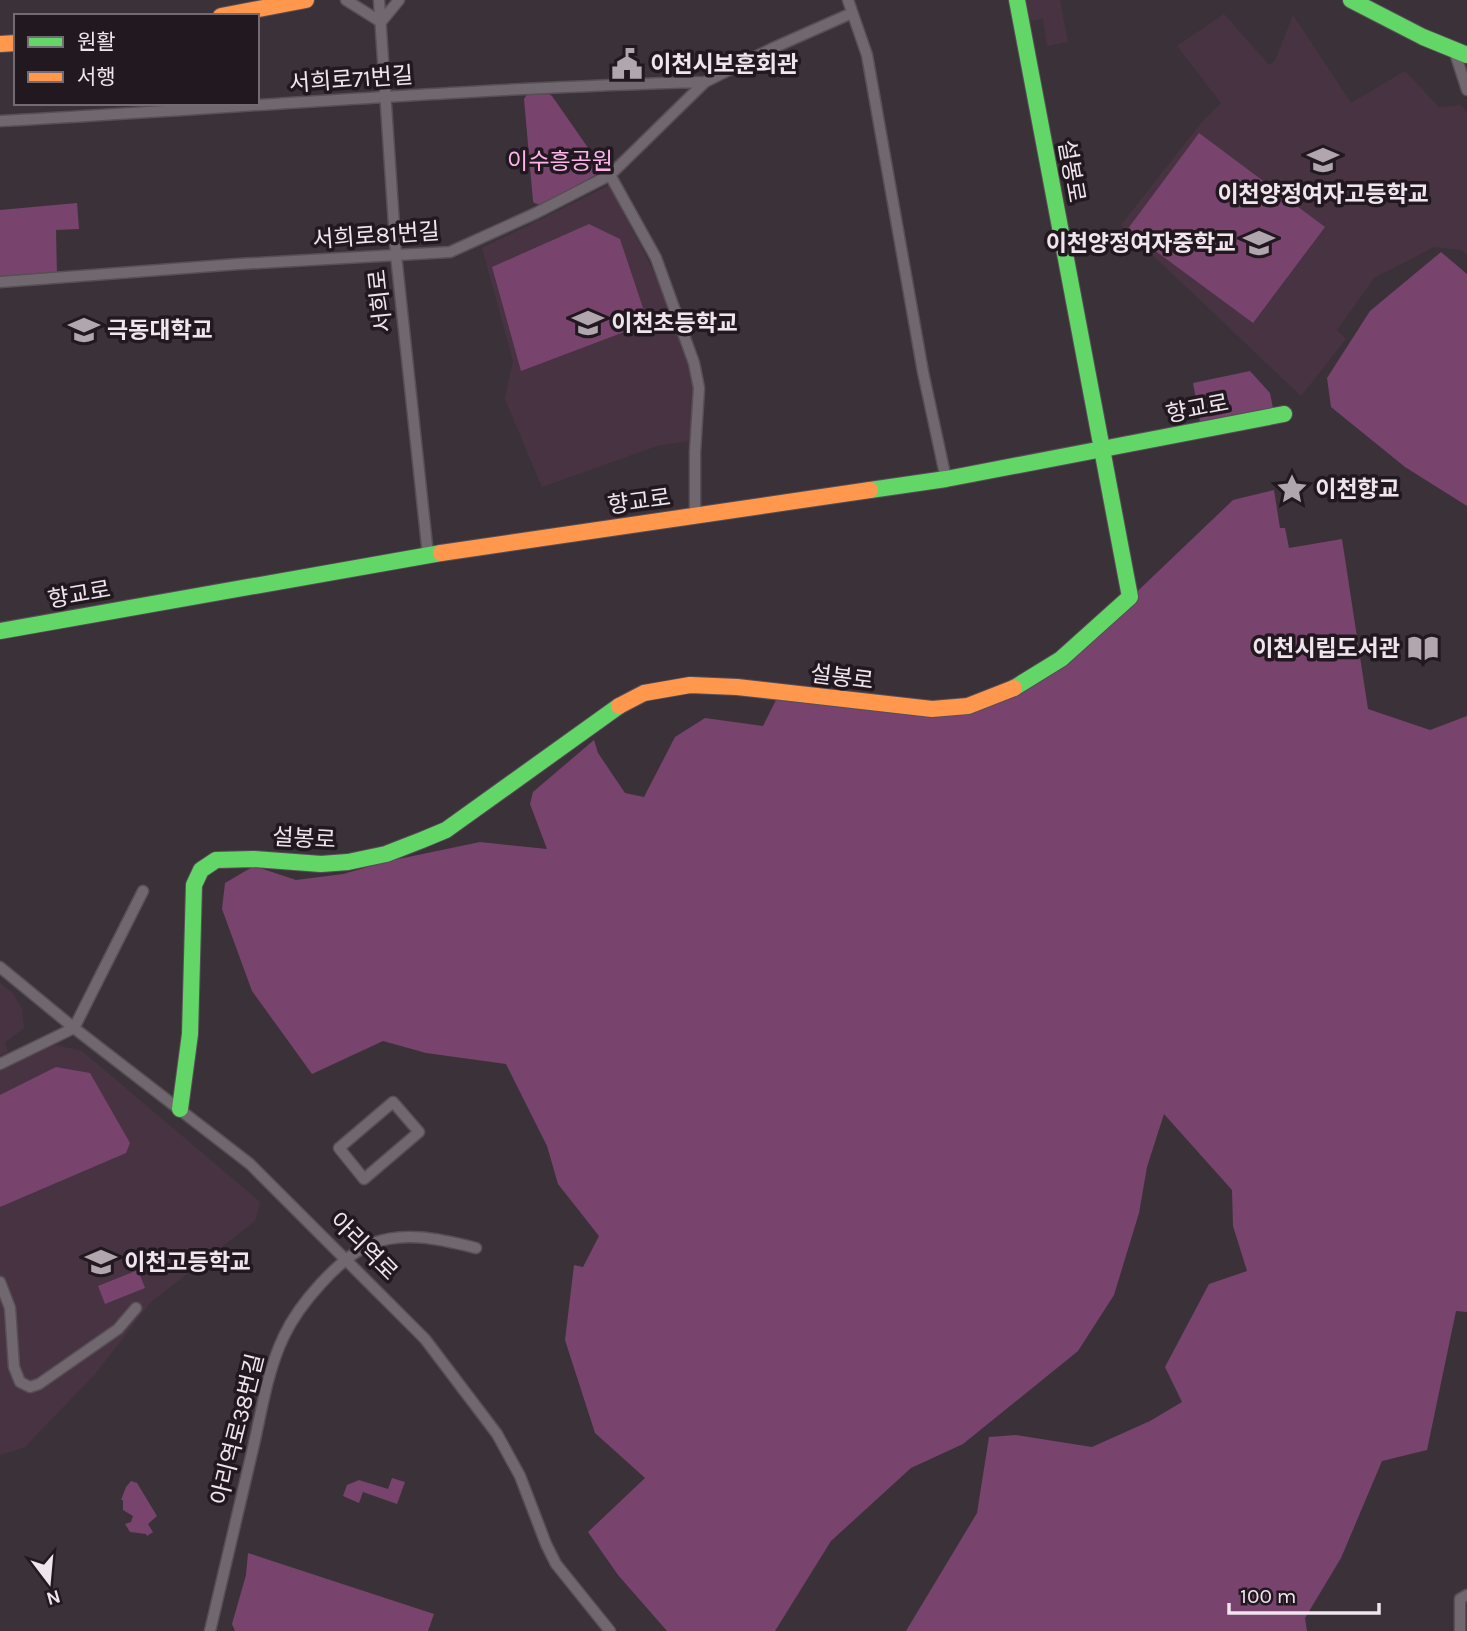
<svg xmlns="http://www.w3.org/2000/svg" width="1467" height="1631" viewBox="0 0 1467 1631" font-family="Karla,'Noto Sans KR',sans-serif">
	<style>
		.built { fill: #483343 }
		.green { fill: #78436d }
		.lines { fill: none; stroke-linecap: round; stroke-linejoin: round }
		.street-casing { stroke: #574f55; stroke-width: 13 }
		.fast-casing { stroke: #574f55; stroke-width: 18 }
		.slow-casing { stroke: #574f55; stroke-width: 18 }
		.street { stroke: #71686f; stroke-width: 10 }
		.fast { stroke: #63d668; stroke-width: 16 }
		.slow { stroke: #ff974d; stroke-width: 16 }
		.labels { text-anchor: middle; stroke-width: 7; stroke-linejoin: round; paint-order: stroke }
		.poi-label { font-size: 23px; font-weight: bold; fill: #f0e4ed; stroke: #21191f; text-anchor: start }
		.street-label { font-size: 23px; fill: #f0e4ed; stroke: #21191f }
		.park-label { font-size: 23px; fill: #fdb4ec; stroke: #21191f }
	</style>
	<rect width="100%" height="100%" fill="#3b3239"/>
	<!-- built -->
	<path class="built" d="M1021 0H1060L1068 42 1047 46 1043 19 1025 22Z
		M1224 14 1269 65 1275 61 1293 15 1351 103 1405 71 1439 107 1462 105 1467 114V256L1462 250 1434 247 1374 278 1337 330 1346 339 1301 396 1121 225 1202 122 1221 103 1177 46Z
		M610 185 661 286 696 385 689 441 657 446 542 487 505 399 513 361 482 248Z
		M0 983 13 993 22 1009 24 1028 5 1042 8 1052 0 1055Z
		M55 1045 82 1051 260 1202 255 1221 151 1302 95 1374 25 1447 0 1455V1069Z"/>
	<!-- green -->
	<path class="green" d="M546 92 552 96 600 165 601 172 541 205 534 203 533 201 524 99 528 93Z
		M1199 133 1325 227 1253 323 1127 230Z
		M77 203 79 229 56 230 57 275 0 279V210Z
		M589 224 620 239 648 323 521 371 492 267Z
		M1441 252 1467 274V506L1405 467 1331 407 1327 378 1370 311Z
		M1250 371 1270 393 1273 408 1200 422 1193 383Z
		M1274 490 1280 528H1285L1289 548 1342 539 1368 709 1430 730 1467 716V1312L1456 1311 1427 1450 1382 1461 1341 1558 1305 1618 1307 1631H906L977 1513 989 1437 1016 1435 1092 1447 1150 1421 1182 1402 1165 1367 1209 1284 1247 1271 1233 1226 1232 1190 1164 1114 1147 1167 1139 1213 1114 1295 1078 1351 963 1444 911 1468 831 1541 775 1631H667L618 1575 588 1532 645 1478 595 1433 565 1340 574 1265 583 1267 599 1236 558 1184 547 1146 506 1064 426 1053 383 1041 312 1074 252 991 222 909 225 883 254 866 296 880 343 874 389 861 480 842 547 849 530 804 533 792 594 740 598 753 625 793 644 797 675 737 705 718 763 726 776 700 948 702 998 697 1078 648 1233 500Z
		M56 1067 90 1073 130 1143 126 1153 0 1207V1095Z
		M138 1270 145 1288 105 1304 98 1286Z
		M392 1478 405 1482 397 1504 363 1492 359 1503 343 1496 347 1485 359 1480 388 1489Z
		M131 1481 137 1483 157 1516 148 1524 153 1532 147 1536 146 1534 130 1532 125 1524 131 1522 133 1516 123 1510V1500H121L126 1487Z
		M248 1553 434 1614 428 1631H235L232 1624 246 1575Z"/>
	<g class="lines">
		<defs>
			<path id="street" d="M346 0 381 22 399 0
				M379 0 396 255 428 555
				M848 0 867 55 923 372 946 479
				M1454 50 1467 90
				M0 121C235 108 470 88 705 82
				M610 175 656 258 694 363 699 388 695 452V516
				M0 282 239 264 450 252 536 213 610 175 705 82 773 48 852 13
				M0 967 74 1028 250 1164 425 1339 497 1434 520 1476 546 1544 556 1564 610 1631
				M0 1064 74 1028 143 891
				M393 1102 419 1132 364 1179 339 1148Z
				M0 1282 10 1308 14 1367 20 1382 30 1387 39 1384 118 1329 136 1308
				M210 1631C225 1569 239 1506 254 1444 262 1408 268 1369 284 1336 299 1304 339 1258 371 1244 405 1230 443 1240 476 1248
				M1460 1631V1599L1467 1595"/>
			<path id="fast" d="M1351 0 1423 37 1467 55
				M870 490 946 479 1284 414
				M0 631 441 553
				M1014 688 1061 659 1130 597 1017 0
				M180 1109 190 1034 194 885 201 870 216 860 254 859 321 864 348 862 386 854 422 840 446 830 619 706"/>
			<path id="slow" d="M221 16 306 0
				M0 44 16 43
				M441 553 870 490
				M619 706 644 693 690 685 737 687 932 709 968 706 1014 688"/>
		</defs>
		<!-- street casing -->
		<use href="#street" class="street-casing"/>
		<!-- fast casing -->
		<use href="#fast" class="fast-casing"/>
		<!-- slow casing -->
		<use href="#slow" class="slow-casing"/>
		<!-- street -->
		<use href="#street" class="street"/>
		<!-- fast -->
		<use href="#fast" class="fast"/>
		<!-- slow -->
		<use href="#slow" class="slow"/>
	</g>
	<!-- icons -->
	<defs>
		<symbol id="civic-bare" viewBox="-9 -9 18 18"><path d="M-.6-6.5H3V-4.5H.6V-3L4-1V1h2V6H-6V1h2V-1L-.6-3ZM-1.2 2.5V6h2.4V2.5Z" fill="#b1a6ae" stroke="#21191f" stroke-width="2.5" paint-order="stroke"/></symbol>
		<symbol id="school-bare" viewBox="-9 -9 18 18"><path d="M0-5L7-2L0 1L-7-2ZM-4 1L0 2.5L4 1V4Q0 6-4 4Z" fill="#b1a6ae" stroke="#21191f" stroke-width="2.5" paint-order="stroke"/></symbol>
		<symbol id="university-bare" viewBox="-9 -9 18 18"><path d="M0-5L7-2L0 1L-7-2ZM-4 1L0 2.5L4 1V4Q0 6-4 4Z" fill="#b1a6ae" stroke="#21191f" stroke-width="2.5" paint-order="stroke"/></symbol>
		<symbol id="sight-bare" viewBox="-9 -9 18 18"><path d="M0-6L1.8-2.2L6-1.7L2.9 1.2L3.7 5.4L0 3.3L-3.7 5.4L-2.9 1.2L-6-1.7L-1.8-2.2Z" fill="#b1a6ae" stroke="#21191f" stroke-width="2.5" paint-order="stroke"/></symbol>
		<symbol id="library-bare" viewBox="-9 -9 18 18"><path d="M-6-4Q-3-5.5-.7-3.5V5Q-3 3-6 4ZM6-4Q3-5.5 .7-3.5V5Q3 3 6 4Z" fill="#b1a6ae" stroke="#21191f" stroke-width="2.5" paint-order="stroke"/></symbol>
	</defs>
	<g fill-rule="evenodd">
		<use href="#civic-bare" x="605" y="42" width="44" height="44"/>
		<use href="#school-bare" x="1301" y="138" width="44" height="44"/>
		<use href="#school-bare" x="1237" y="221" width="44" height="44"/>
		<use href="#school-bare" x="566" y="301" width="44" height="44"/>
		<use href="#university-bare" x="62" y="308" width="44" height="44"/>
		<use href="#sight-bare" x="1270" y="467" width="44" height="44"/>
		<use href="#library-bare" x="1401" y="626" width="44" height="44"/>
		<use href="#school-bare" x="79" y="1240" width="44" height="44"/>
	</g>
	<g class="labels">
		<!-- poi labels -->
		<g class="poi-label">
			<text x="650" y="72">이천시보훈회관</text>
			<text x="1323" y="202" text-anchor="middle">이천양정여자고등학교</text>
			<text x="1236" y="251" text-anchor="end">이천양정여자중학교</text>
			<text x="611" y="331">이천초등학교</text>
			<text x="107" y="338">극동대학교</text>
			<text x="1315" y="497">이천향교</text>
			<text x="1400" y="656" text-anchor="end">이천시립도서관</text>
			<text x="124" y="1270">이천고등학교</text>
		</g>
		<!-- street labels -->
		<g class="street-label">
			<text transform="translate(351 79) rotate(-4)" y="8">서희로71번길</text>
			<text transform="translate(1072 171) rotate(80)" y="8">설봉로</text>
			<text transform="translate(376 235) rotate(-4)" y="8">서희로81번길</text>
			<text transform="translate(380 301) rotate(-96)" y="8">서희로</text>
			<text transform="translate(1197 408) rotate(-11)" y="8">향교로</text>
			<text transform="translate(639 501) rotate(-8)" y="8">향교로</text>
			<text transform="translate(79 594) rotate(-10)" y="8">향교로</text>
			<text transform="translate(842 677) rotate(7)" y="8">설봉로</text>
			<text transform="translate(304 838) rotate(3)" y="8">설봉로</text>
			<text transform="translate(364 1246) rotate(45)" y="8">아리역로</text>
			<text transform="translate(237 1429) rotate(-76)" y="8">아리역로38번길</text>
		</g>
		<!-- park labels -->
		<g class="park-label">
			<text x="560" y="169">이수흥공원</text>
		</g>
	</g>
	<!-- legend -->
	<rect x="14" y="14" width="245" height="91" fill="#21191f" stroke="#746a71" stroke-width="2"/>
	<rect x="28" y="37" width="35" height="10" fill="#63d668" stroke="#746a71" stroke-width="2"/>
	<text x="77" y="49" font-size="21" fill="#f0e4ed">원활</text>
	<rect x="28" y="72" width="35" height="10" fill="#ff974d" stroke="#746a71" stroke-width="2"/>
	<text x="77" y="84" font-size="21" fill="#f0e4ed">서행</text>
	<!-- north arrow -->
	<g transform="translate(49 1582) rotate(164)" stroke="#21191f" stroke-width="5" paint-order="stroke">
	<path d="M0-5L12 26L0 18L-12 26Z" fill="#f0e4ed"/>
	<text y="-10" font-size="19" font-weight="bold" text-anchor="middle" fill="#f0e4ed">N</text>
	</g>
	<!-- scale -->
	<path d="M1229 1603v10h150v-10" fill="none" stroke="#f0e4ed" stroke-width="3.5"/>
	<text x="1240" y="1603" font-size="21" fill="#f0e4ed" stroke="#21191f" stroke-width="5" paint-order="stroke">100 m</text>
</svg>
